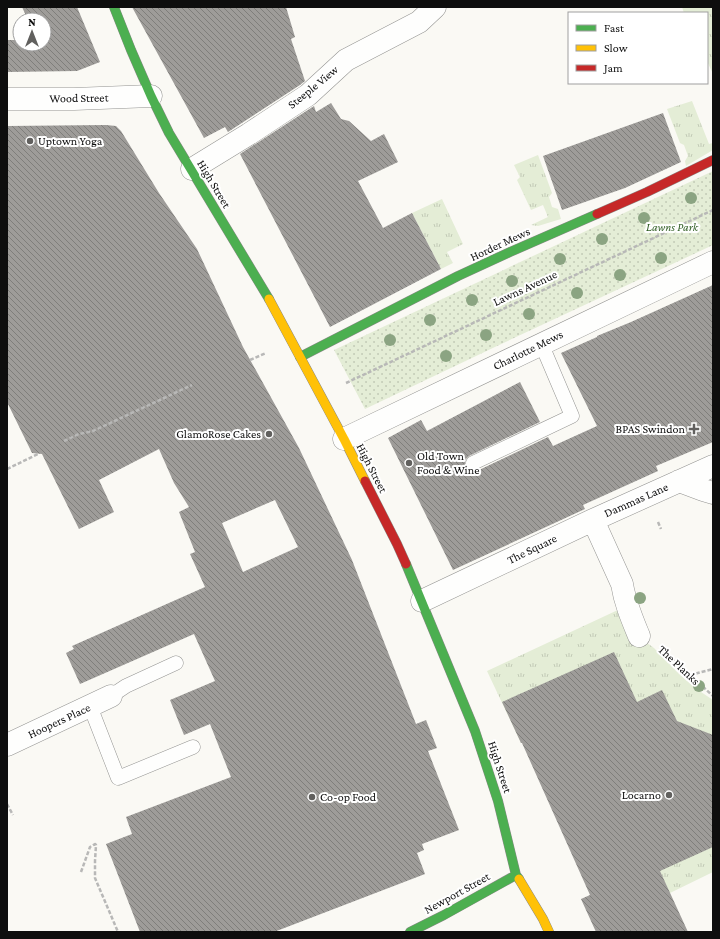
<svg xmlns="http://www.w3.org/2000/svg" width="720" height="939" viewBox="0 0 720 939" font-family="'Crimson Pro',serif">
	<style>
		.grass { fill: url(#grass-tufts) }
		.park { fill: url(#park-dots) }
		.building { fill: url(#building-back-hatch); fill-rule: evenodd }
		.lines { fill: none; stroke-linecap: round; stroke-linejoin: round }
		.lane-casing { stroke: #949492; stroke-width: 15 }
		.street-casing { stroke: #949492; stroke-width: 23 }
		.fast-casing { stroke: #8b8a88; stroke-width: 10 }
		.slow-casing { stroke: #8b8a88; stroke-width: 10 }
		.jam-casing { stroke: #8b8a88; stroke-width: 10 }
		.path { stroke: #b8b8b7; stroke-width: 2.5; stroke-dasharray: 4 2; stroke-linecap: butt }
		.lane { stroke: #fefefd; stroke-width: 14 }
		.street { stroke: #fefefd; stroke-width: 22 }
		.fast { stroke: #4caf50; stroke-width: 9 }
		.slow { stroke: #ffc107; stroke-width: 9 }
		.jam { stroke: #c62828; stroke-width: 9 }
		.tree { fill: #8ba482 }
		.poi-dot { fill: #61605e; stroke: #fff; stroke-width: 1.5 }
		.labels { text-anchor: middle; stroke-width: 4; stroke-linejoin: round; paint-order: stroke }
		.street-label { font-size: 12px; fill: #0e0e0e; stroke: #fff }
		.poi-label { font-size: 12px; fill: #0e0e0e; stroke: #fff; text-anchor: start }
		.park-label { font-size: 12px; font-style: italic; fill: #315f25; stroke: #fff }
	</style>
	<defs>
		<pattern id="grass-tufts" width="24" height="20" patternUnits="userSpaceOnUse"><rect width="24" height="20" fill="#e4edd6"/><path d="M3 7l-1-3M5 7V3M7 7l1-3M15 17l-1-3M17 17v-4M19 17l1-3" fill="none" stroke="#c2cab6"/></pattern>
		<pattern id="park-dots" width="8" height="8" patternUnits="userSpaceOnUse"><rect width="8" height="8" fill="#e4edd6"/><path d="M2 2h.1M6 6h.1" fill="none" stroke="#c2cab6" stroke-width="1.8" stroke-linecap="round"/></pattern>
		<pattern id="building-back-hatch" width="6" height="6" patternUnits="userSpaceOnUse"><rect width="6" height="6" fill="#9e9c99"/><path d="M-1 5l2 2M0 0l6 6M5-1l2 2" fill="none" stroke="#7f7e7b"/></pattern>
	</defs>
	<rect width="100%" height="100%" fill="#faf9f4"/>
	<!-- grass -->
	<path class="grass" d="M682 7H713V74L707 61V13H684Z
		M692 101 709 144 713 143V150L686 166 685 161 688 156 684 145 680 143 667 109Z
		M538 155 552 193 549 197 552 207 558 209 561 219 538 226 531 225 548 217 543 205 531 210 517 180 520 177 514 165Z
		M442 199 463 244 447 252 453 263 441 269 412 213Z
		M620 609 647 643 654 648 679 674 695 688 713 700V872L670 893 586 713 521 743 487 671Z"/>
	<!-- park -->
	<path class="park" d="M713 171V245L497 346 365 409 334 350Z"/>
	<!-- building -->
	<path class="building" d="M22 7H77L100 62 77 71 7 72V40H20V44H44V20H28Z
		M132 7H286L295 37 291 39 305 81 300 85 228 132 225 127 204 138Z
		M331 103 341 119 349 121 371 141 384 134 398 162 358 181 383 228 412 213 441 269 330 327 240 154 314 106 316 112Z
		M663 113 681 162 625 188 562 210 543 156Z
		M106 125 116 126 121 131 159 193 197 249 243 347 299 448 352 560 416 724 426 720 437 748 428 751 459 830 422 844 424 850 417 853 425 874 274 932H140L106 844 132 834 126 817 231 777 210 724 184 735 170 700 215 681 194 634 80 684 66 653 74 649 72 646 205 587 190 554 195 552 179 512 189 507 174 483 159 449 99 480 114 512 79 529 42 454 32 453 7 402V126ZM275 500 298 547 243 572 222 523Z
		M713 285V442L656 466 658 471 583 505 585 509 453 570 388 438 421 420 427 431 520 382 540 422 469 456 466 459 465 463 466 467 469 470 473 471H477L548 437 553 446 597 426 561 353 597 337V336L631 322Z
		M614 652 637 702 662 690 677 721 713 735V847L660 871 688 932H596L581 899 590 895 522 743H521L502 702Z"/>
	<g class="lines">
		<defs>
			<path id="lane" d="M473 463 572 416 541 343
				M111 696 126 686 176 663
				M90 706 118 778 193 747"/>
			<path id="street" d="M7 99H74L151 96
				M192 169 249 134 308 95 346 60 419 22 435 7
				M344 439 713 262
				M679 481 703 490 713 493
				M593 520 622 584C625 603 632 619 639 636
				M422 601 593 520 713 466
				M7 745 111 696"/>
			<path id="fast" d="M114 7 131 50 151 96 169 133 269 299
				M300 357 458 276 510 252 597 214
				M406 564 475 731 498 801 516 875 519 879
				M410 932 444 915 516 875"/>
			<path id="slow" d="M269 299 344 439 365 481
				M519 879 543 919 549 932"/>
			<path id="jam" d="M597 214 647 192 713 160
				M365 481 397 544 406 564"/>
		</defs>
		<!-- lane casing -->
		<use href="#lane" class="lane-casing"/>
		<!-- street casing -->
		<use href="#street" class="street-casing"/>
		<!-- fast casing -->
		<use href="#fast" class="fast-casing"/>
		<!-- slow casing -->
		<use href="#slow" class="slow-casing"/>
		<!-- jam casing -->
		<use href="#jam" class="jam-casing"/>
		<!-- path -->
		<path class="path" d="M250 360 266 353
			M346 383 713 210
			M64 441 79 434 93 431 192 385
			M7 469 38 454
			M658 522 661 529
			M663 650 713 696
			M690 675 713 669
			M7 804 13 815
			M81 872 90 847 95 844 96 845 95 861V878L118 932"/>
		<!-- lane -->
		<use href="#lane" class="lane"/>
		<!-- street -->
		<use href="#street" class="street"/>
		<!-- fast -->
		<use href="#fast" class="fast"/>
		<!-- slow -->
		<use href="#slow" class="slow"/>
		<!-- jam -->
		<use href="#jam" class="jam"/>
	</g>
	<!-- trees -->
	<g class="tree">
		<circle cx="691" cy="198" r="6"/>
		<circle cx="644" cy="218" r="6"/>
		<circle cx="602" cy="239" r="6"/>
		<circle cx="661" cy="258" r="6"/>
		<circle cx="560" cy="259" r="6"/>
		<circle cx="620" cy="275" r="6"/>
		<circle cx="512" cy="281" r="6"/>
		<circle cx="577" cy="293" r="6"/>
		<circle cx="472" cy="300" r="6"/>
		<circle cx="529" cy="314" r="6"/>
		<circle cx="430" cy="320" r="6"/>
		<circle cx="486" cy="335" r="6"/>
		<circle cx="390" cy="340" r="6"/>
		<circle cx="446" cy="356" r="6"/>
		<circle cx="640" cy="598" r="6"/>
		<circle cx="699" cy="686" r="6"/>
	</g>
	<!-- markers -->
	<g class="poi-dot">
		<circle cx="30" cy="141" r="4"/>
		<path d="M692 423h4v4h4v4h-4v4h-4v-4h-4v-4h4z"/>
		<circle cx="269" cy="434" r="4"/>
		<circle cx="409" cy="463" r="4"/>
		<circle cx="669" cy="795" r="4"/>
		<circle cx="312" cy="797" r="4"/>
	</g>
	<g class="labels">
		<!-- street labels -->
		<g class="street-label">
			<text transform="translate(313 87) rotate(-39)" y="4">Steeple View</text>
			<text transform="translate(79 98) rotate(-1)" y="4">Wood Street</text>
			<text transform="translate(214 184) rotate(59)" y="4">High Street</text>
			<text transform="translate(500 244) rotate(-25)" y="4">Horder Mews</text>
			<text transform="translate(525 288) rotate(-25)" y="4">Lawns Avenue</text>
			<text transform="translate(528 350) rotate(-26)" y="4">Charlotte Mews</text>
			<text transform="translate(372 468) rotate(63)" y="4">High Street</text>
			<text transform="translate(636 500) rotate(-24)" y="4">Dammas Lane</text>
			<text transform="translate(532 549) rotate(-26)" y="4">The Square</text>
			<text transform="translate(679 665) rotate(43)" y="4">The Planks</text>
			<text transform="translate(59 721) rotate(-25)" y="4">Hoopers Place</text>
			<text transform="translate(500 767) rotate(72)" y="4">High Street</text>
			<text transform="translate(457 893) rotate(-29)" y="4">Newport Street</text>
		</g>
		<!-- poi labels -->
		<g class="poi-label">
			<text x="38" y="145">Uptown Yoga</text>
			<text x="685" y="433" text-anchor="end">BPAS Swindon</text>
			<text x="261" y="438" text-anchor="end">GlamoRose Cakes</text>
			<text x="417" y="460">Old Town<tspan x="417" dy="14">Food &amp; Wine</tspan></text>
			<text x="661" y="799" text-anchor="end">Locarno</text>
			<text x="320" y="801">Co-op Food</text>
		</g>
		<!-- park labels -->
		<g class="park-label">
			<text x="672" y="231">Lawns Park</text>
		</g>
	</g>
	<!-- border -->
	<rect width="720" height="939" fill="none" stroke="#0e0e0e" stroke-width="16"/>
	<!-- legend -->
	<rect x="568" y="12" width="140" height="72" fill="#ffffff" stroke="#9f9f9f"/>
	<rect x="576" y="25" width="20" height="6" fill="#4caf50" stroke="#9f9f9f"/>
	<text x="604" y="32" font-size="12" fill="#0e0e0e">Fast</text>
	<rect x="576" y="45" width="20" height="6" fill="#ffc107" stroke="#9f9f9f"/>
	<text x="604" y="52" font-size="12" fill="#0e0e0e">Slow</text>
	<rect x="576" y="65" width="20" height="6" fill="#c62828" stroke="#9f9f9f"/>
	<text x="604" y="72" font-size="12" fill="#0e0e0e">Jam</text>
	<!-- north arrow -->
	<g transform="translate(32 32)"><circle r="19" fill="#ffffff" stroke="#9f9f9f"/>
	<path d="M0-3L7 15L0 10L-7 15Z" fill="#61605e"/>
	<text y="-6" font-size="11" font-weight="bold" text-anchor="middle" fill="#0e0e0e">N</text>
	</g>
</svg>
